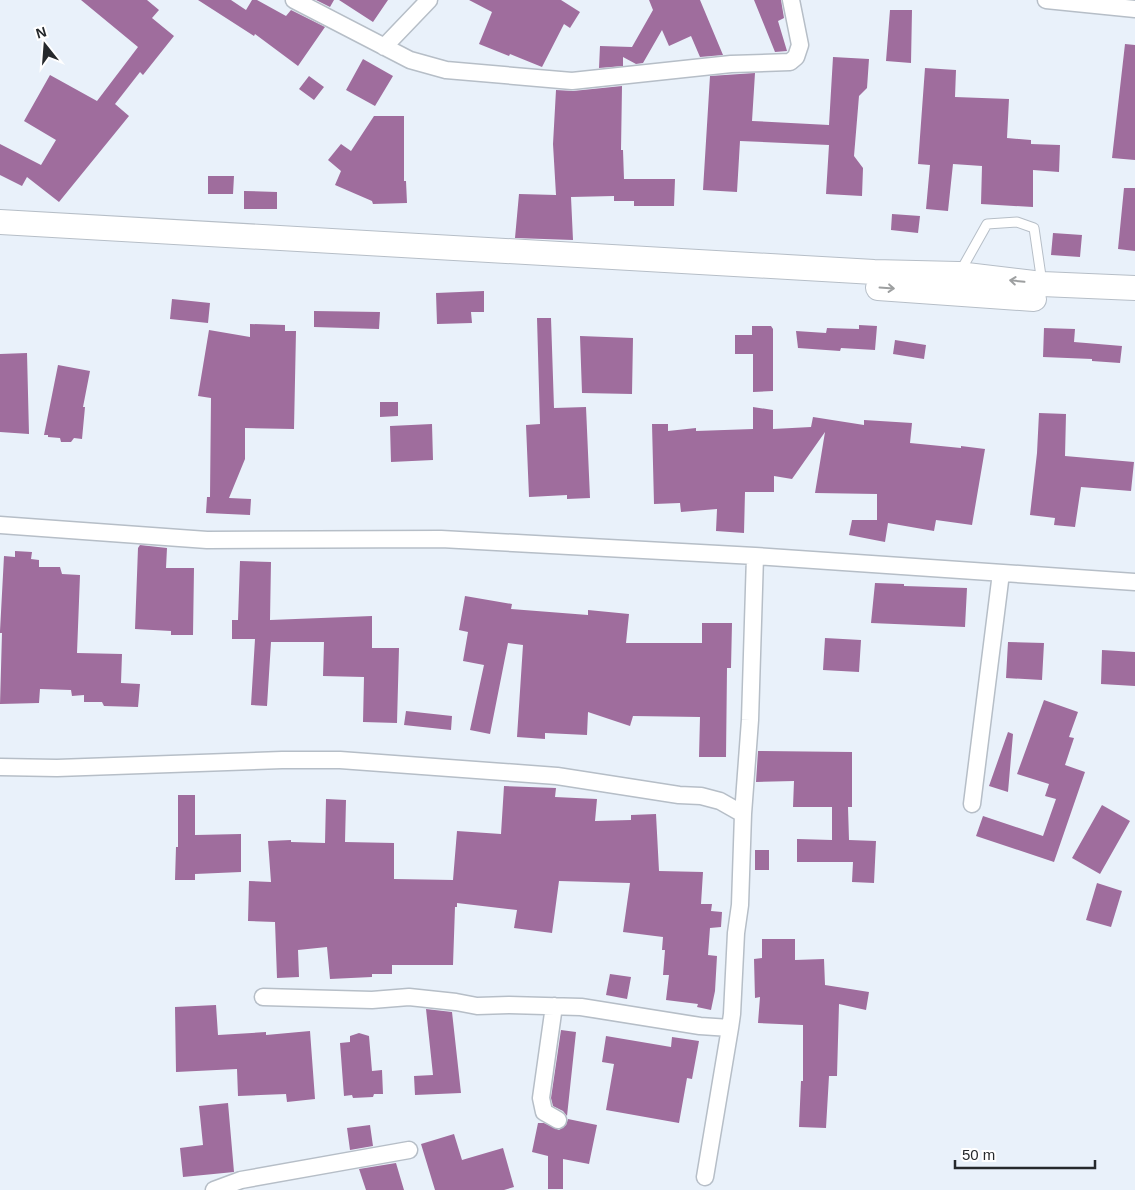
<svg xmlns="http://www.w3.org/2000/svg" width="1135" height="1190" viewBox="0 0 1135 1190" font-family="Arial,sans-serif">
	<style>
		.building { fill: #9f6d9d }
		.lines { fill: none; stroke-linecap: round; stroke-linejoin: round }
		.service-casing { stroke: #b6bec7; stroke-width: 11 }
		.minor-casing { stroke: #b6bec7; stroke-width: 19 }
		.secondary-casing { stroke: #b6bec7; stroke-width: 26 }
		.service { stroke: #fff; stroke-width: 9 }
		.minor { stroke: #fff; stroke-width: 16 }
		.secondary { stroke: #fff; stroke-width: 24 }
		.oneway { stroke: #9d9fa0 }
	</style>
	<rect width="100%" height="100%" fill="#e9f1fa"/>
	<!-- building -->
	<path class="building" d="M81 0H147L159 10 152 18 174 36 143 75 140 72 115 104 129 116 59 202 27 177 22 186 0 175V144L41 165 56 140 24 121 50 75 97 101 138 47Z
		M198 0H231L246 10 252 0H257L286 16 291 10 325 27 298 66 255 34 254 36Z
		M316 0H334L330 7Z
		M339 0H388L373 22Z
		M469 0H561L580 12 570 28 564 24 542 67 510 54 509 56 479 44 492 12Z
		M649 0H700L723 55 700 57 691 36 669 46 662 30 643 63 636 64 623 57V66L599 68 600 46 632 47 653 10Z
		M754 0H781L784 18 778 21 787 51 775 52Z
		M890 10H912L911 63 886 61Z
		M1125 44 1135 45V160L1112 158Z
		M833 57 869 59 867 88 859 96 854 156 863 168 862 196 826 194 829 145 740 141 737 192 703 190 710 76 755 73 752 121 829 125Z
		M363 59 393 76 375 106 346 90Z
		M925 68 956 70 955 97 1009 99 1007 138 1031 140V144L1060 145 1059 172 1033 170V207L981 204 982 166 953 164 948 211 926 209 930 165 918 164Z
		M309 76 324 87 314 100 299 89Z
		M622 86 621 150H623L624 179H675L674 206H634V201H614V196L571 197 573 240 515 238 519 194 556 195 553 144 556 90 573 91Z
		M374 116H404V181H406L407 203 373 204 372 201 335 185 341 171 328 160 341 144 351 151Z
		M208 176H234L233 194H208Z
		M1124 188H1135V251L1118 249Z
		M244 191 277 192V209H244Z
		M892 214 920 216 918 233 891 230Z
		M1053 233 1082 235 1080 257 1051 255Z
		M484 291V312H471L472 323 437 324 436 293Z
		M172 299 210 303 208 323 170 319Z
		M314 311 380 312 379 329 314 327Z
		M537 318H551L554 408 586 407 590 498 567 499V495L529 497 526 425 540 424Z
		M250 324 285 325V331H296L294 429 245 428V459L229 498 251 499 250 515 206 513 207 497H210L211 398 198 396 209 330 250 337Z
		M859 325 877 326 875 350 841 348 840 351 798 348 796 331 826 333 827 328 859 329Z
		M752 326H771L773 329V391L753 392V354H735V335H752Z
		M1044 328 1075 329 1074 342 1122 346 1120 363 1092 361V359L1043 357Z
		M580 336 633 338 632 394 582 393Z
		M895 340 926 345 924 359 893 354Z
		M27 353 29 434 0 432V354Z
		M58 365 90 371 83 407H85L82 439 74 438 71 442H61L60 438 48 437V435H44Z
		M380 402H398V416L380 417Z
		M753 407 773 410V429L811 427 813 417 864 425V420L912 423 910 443 961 448V446L985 449 972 525 936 520 934 531 888 523 885 542 849 535 852 520H877V494L815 493 825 432 792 479 774 476V492H745L744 533 716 531 717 509 681 512 680 503 654 504 652 424H668V431L696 428V431L753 429Z
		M1039 413 1066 414 1065 456 1134 462 1131 491 1081 487 1075 527 1054 525 1055 518 1030 515 1037 453Z
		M432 424 433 460 391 462 390 426Z
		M140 545 167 548 166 568H194L193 635H171V631L135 629 138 548Z
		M15 551 32 552 31 559 39 560V567H60L62 574 80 575 77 653 122 654 121 683 140 684 138 707 104 706 102 702H84V695L72 696 71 690 40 689 39 703 0 704 2 633H0V631L4 556 15 557Z
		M240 561 271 562 270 620 372 616V648H399L397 723 363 722 364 677 323 676 324 642H271L267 706 251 705 255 639H232V620H238Z
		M875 583 904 584V586L967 588 965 627 871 623Z
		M465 596 512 604 511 609 588 615V610L629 614 626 643H702V623H732L731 668H727L726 757H699L700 717 633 716 630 726 588 712 587 735 545 733V739L517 737 523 645 508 643 490 734 470 730 484 665 463 661 468 632 459 630Z
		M825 638 861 640 859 672 823 670Z
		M1008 642 1044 643 1042 680 1006 678Z
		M1102 650 1135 652V686L1101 684Z
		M1044 700 1078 712 1069 737 1074 738 1065 765 1085 772 1054 862 976 836 983 816 1043 836 1056 799 1045 796 1049 784 1017 774Z
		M406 711 452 716 451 730 404 725Z
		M1008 732 1013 734 1008 792 989 786Z
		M758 751 852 752V807H848L849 840 876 841 874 883 852 882 853 862H797V839L832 840V807H793L794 781 756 782Z
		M504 786 556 788 555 797 597 799 595 821 631 820V815L656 814 659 871 703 872 701 904H712L711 911 722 912 721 927 710 928 708 955 717 956 715 991 711 1010 697 1007 698 1004 666 1000 669 975H663L665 950H662L663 937 623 932 630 883 559 881 552 933 514 928 517 910 457 903V907H455L453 965H392V974H372V977L330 979 327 947 298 950 299 977 277 978 275 922 248 921 249 881 271 882 268 841 291 840V842L325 843 326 799 346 800 345 842 394 843V879L453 880 457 831 501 834Z
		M178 795H195V835L241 834V872L195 874V880H175L176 847H178Z
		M1102 805 1130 821 1100 874 1072 858Z
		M755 850H769V870H755Z
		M1097 883 1122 891 1111 927 1086 920Z
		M762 939H795V960L824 959 825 985 869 992 866 1010 839 1004 837 1076H829L826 1128 799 1127 801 1081H803V1025L758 1023 760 997 755 998 754 959 762 958Z
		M610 974 631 977 627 999 606 995Z
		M216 1005 218 1035 266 1032V1035L310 1031 315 1099 287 1102 286 1094 238 1096 237 1069 176 1072 175 1007Z
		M426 1009 452 1012 461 1093 415 1095 414 1076 433 1075Z
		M561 1030 576 1032 567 1116 563 1111 553 1106 551 1098Z
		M359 1033 369 1036 372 1071 382 1070 383 1094H374L373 1097 353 1098 352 1095 344 1096 340 1043 350 1042V1036Z
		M606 1036 671 1047 672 1037 699 1041 692 1079 687 1078 679 1123 606 1110 614 1064 602 1062Z
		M228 1103 234 1172 183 1177 180 1148 203 1145 199 1106Z
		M568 1119 597 1125 589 1164 563 1159V1189H548V1156L532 1152 538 1123H544L559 1130 566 1125Z
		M370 1125 373 1146 350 1150 347 1128Z
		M454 1134 462 1160 503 1148 514 1187 504 1190H435L421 1144Z
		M396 1163 404 1190H366L359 1169Z"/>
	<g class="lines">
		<defs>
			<path id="service" d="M960 272 987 224 1017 222 1034 228 1042 283"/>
			<path id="minor" d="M294 0 410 60 446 70 572 81 731 64 790 62 796 57 800 45 791 0
				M1046 0 1135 9
				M384 47 429 0
				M0 525 207 540 441 539 755 556 1135 582
				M0 767 57 768 282 760H340L557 776 679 795 701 796 720 801 743 814
				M972 804 1001 573
				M263 997 372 1000 409 997 456 1002 477 1006 509 1005 581 1007 700 1026 730 1028 732 1014 736 933 740 905 743 814 750 720 755 556
				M554 1006 541 1098 544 1112 558 1120
				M705 1177 730 1028
				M214 1190 241 1180 409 1150"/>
			<path id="secondary" d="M0 222 874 272 958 274 1042 284 1135 288
				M878 288 1034 299"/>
		</defs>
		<!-- service casing -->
		<use href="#service" class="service-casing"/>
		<!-- minor casing -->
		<use href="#minor" class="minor-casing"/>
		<!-- secondary casing -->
		<use href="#secondary" class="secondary-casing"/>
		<!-- service -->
		<use href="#service" class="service"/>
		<!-- minor -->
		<use href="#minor" class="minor"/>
		<!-- secondary -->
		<use href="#secondary" class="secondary"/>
	</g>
	<!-- one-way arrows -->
	<defs><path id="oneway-shaft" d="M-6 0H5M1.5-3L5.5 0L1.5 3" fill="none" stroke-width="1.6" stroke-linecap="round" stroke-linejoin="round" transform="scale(1.25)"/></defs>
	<g class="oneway">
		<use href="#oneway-shaft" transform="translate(1017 281) rotate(-174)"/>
		<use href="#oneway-shaft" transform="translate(887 288) rotate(4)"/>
	</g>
	<!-- north arrow -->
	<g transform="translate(45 45) rotate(343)" stroke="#ffffff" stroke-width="4" paint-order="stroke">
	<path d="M0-4L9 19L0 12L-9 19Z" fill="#26292c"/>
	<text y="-8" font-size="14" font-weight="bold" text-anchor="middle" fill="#26292c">N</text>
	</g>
	<!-- scale -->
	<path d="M955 1160v8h140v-8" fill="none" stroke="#26292c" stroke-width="2.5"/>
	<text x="962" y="1160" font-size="15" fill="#26292c" stroke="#ffffff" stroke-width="4" paint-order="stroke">50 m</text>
</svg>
